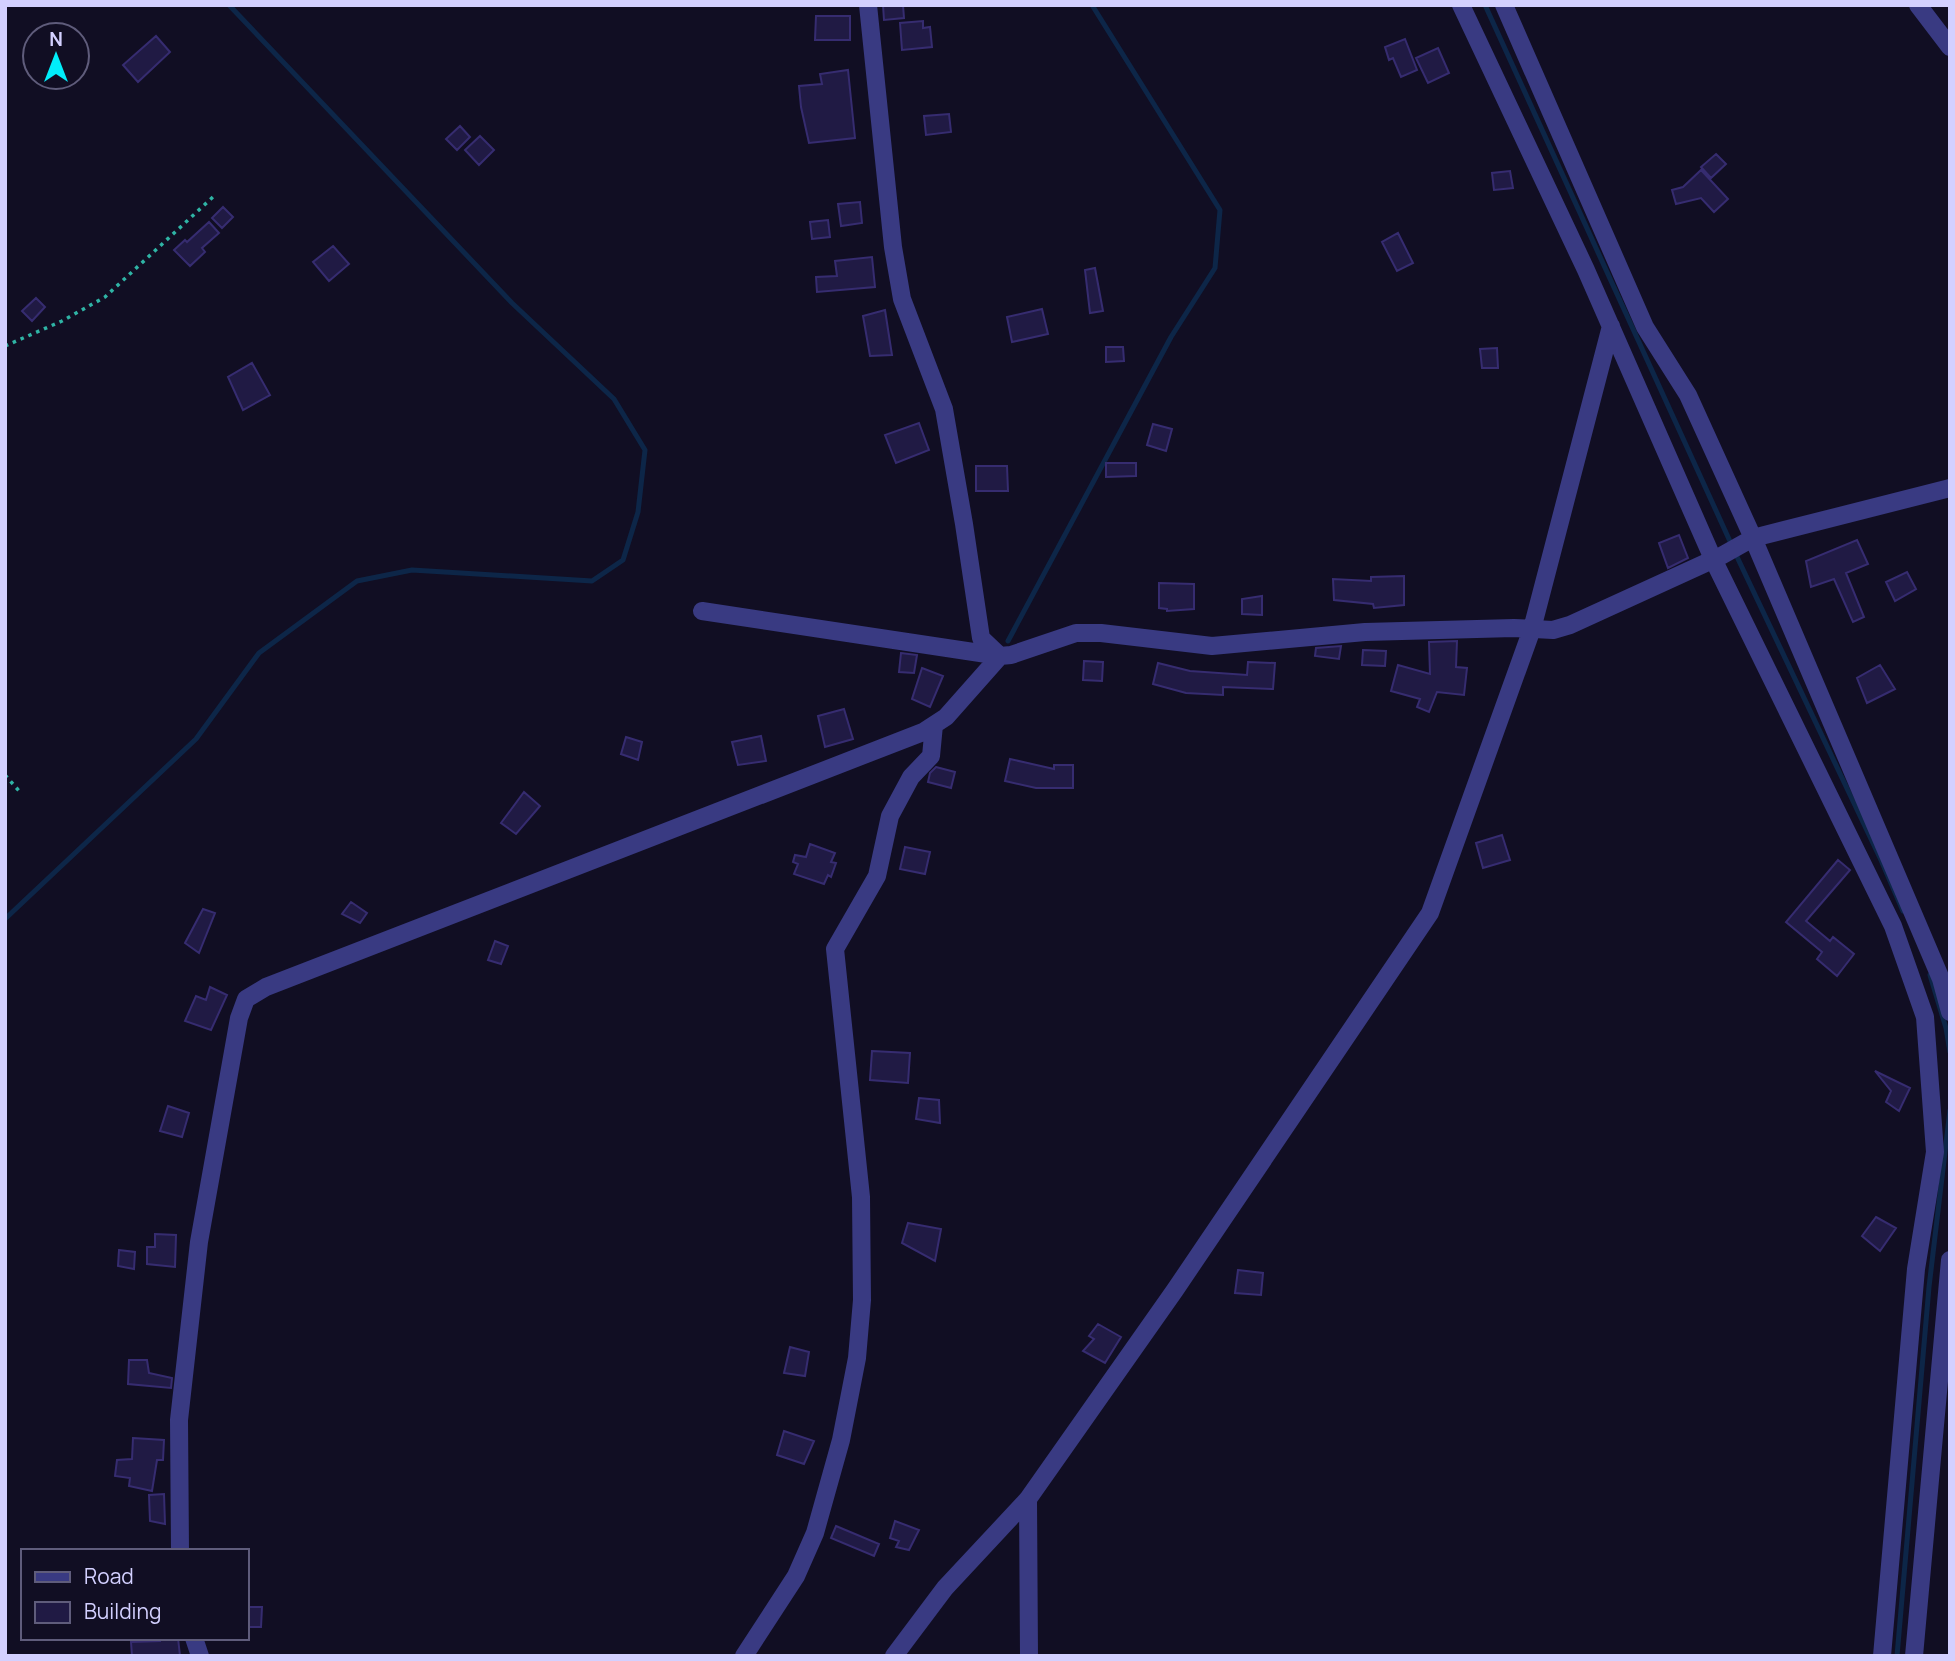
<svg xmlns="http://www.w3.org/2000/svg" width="1955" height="1661" viewBox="0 0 1955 1661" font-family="Manrope,sans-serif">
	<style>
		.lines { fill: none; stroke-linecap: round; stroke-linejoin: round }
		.stream { stroke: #0d2648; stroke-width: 5 }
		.building { fill: #201a44; stroke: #362c70; stroke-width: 2 }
		.path { stroke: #2fb4a5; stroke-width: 3.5; stroke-dasharray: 3.5 5; stroke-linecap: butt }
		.minor { stroke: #393a82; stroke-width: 18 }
	</style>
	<rect width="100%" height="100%" fill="#110e23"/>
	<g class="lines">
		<!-- stream -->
		<path class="stream" d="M1485 5 1739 561 1881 860 1903 911
			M1008 641 1171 337 1215 268 1220 210 1092 5
			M5 919 196 739 259 653 357 581 412 570 592 581 623 560 638 512 645 450 614 399 512 303 229 5
			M1930 975 1946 1028 1950 1052
			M1897 1656 1929 1287 1950 1110"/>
	</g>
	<!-- building -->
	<path class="building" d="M883 5H903L904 18 884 20Z
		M816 16H850V40H815Z
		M923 21V28L930 27 932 47 902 50 900 23Z
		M156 36 170 52 138 82 123 65Z
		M1405 39 1417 70 1401 77 1393 58 1389 60 1385 47Z
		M1438 48 1449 73 1428 83 1416 58Z
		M848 70 855 138 809 143 801 107 799 86 822 84 820 74Z
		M949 114 951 132 926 135 924 116Z
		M460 126 470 137 457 150 446 139Z
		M480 136 494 150 479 165 465 150Z
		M1716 154 1726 164 1711 178 1701 167Z
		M1701 170 1728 199 1714 212 1701 198 1676 204 1672 190 1683 187Z
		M1510 171 1513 188 1494 190 1492 173Z
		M860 202 862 223 841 226 838 204Z
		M223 207 233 217 222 228 212 218Z
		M828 220 830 237 812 239 810 222Z
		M209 222 219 233 202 248 205 252 190 266 174 250 185 240 187 242Z
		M1398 233 1413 263 1397 271 1382 242Z
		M333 246 349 264 329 281 313 262Z
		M872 257 875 287 817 292 816 277 837 276 835 261Z
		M1095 268 1103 311 1090 313 1085 270Z
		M36 298 45 307 32 321 22 311Z
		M1042 309 1048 334 1012 342 1007 317Z
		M885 310 892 355 870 356 863 316Z
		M1106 347H1123L1124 361 1106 362Z
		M1497 348 1498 368H1482L1480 349Z
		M252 363 270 395 243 410 228 377Z
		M919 423 929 450 896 463 885 435Z
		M1153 424 1172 429 1166 451 1147 445Z
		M1106 463H1136V476L1106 477Z
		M976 466H1007L1008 491H976Z
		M1679 535 1688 558 1668 568 1659 543Z
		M1857 540 1868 564 1846 573 1864 617 1853 622 1834 579 1811 587 1806 561Z
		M1907 572 1916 589 1895 601 1886 582Z
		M1404 576V605L1374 608 1373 604 1334 600 1333 579 1371 581V577Z
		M1159 583 1194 584V609L1167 611V609L1159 608Z
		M1262 596V615L1242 614V599Z
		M1457 641 1456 667 1467 668 1464 695 1437 692 1429 712 1417 707 1420 699 1391 691 1398 665 1430 674 1429 642Z
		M1341 646 1339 659 1315 656 1316 648Z
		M1363 650 1386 651 1385 666 1362 665Z
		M901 653 917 655 914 673 899 672Z
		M1084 661 1103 662 1102 681 1083 680Z
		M1248 662 1275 663 1273 689 1223 687V695L1186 693 1153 684 1158 663 1190 671 1247 675Z
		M1880 665 1895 689 1867 703 1857 678Z
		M922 668 943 676 930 707 912 699Z
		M844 709 853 739 825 747 818 716Z
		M761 736 766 761 738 765 732 742Z
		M626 737 642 742 638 760 621 754Z
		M1010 759 1054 769V765H1073V788H1036L1005 781Z
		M936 767 955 772 951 788 928 782 930 773Z
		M524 792 540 806 516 834 501 823Z
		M1502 835 1510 860 1483 868 1476 843Z
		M810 844 835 853 831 862 836 863 831 877 828 875 824 884 794 874 798 864 793 862 795 855 806 857Z
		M905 847 930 852 925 874 900 869Z
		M1838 860 1850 870 1806 921 1830 941 1833 937 1854 954 1837 976 1817 959 1822 952 1786 922Z
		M351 902 367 913 360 923 342 914Z
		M203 909 215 913 199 953 185 943Z
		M495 941 508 946 501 964 488 960Z
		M210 987 227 995 211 1030 185 1021 196 996 206 1000Z
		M872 1051 910 1053 908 1083 870 1080Z
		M1875 1071 1910 1088 1899 1111 1886 1102 1891 1091Z
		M919 1098 939 1100 940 1123 916 1119Z
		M168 1106 189 1113 182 1137 160 1131Z
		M1876 1217 1896 1228 1880 1251 1862 1236Z
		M908 1223 941 1229 935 1261 902 1243Z
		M155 1234 176 1235 175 1267 147 1264V1247H155Z
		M119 1250 135 1252 134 1269 118 1266Z
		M1238 1270 1263 1273 1261 1295 1235 1293Z
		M1098 1324 1121 1337 1105 1363 1083 1351 1094 1339 1089 1336Z
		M790 1347 809 1352 805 1376 784 1373Z
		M129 1360H147L149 1373 172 1378 171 1388 128 1384Z
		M784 1431 814 1441 804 1464 777 1455Z
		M133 1438 164 1440 163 1460H157L152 1491 129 1486 130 1478 115 1476 117 1460 132 1459Z
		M164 1494 165 1524 150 1521 149 1495Z
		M895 1521 919 1530 909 1550 896 1547 899 1541 890 1538Z
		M836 1526 879 1544 874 1556 831 1538Z
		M247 1607H262L261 1627H247Z
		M160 1638H178L180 1656H132L131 1642 160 1641Z"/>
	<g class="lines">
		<!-- path -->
		<path class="path" d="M5 346 62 321 105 297 214 196
			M5 775 20 792"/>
		<!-- minor -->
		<path class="minor" d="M868 5 893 247 902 299 944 409 964 524 981 638 1000 656 1011 655 1076 633H1101L1212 646 1365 632 1514 628 1553 630 1570 625 1721 556 1753 538 1950 488
			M1461 5 1586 270 1713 559 1893 926 1925 1017 1935 1152 1916 1269 1882 1656
			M1504 5 1645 327 1688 395 1753 538 1941 979 1950 1012
			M1918 5 1950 47
			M702 611 1000 656
			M1028 1499 1029 1656
			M180 1551 179 1420 199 1242 239 1018 246 999 266 987 923 732 946 717 1000 656
			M194 1638 200 1656
			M744 1656 796 1576 815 1533 841 1440 857 1358 862 1300 861 1197 835 949 877 876 890 816 911 777 931 756 934 725
			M894 1656 945 1588 1028 1499 1175 1290 1430 913 1532 629 1611 326
			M1914 1656 1950 1260"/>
	</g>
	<!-- border -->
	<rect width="1955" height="1661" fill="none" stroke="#d3d0ff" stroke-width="14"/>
	<!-- legend -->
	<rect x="21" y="1549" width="228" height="91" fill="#110e23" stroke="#5f5c7b" stroke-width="2"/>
	<rect x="35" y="1572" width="35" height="10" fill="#393a82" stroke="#5f5c7b" stroke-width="2"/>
	<text x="84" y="1584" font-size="21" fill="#d3d0ff">Road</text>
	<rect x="35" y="1602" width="35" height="21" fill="#201a44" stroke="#5f5c7b" stroke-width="2"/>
	<text x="84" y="1619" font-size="21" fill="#d3d0ff">Building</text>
	<!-- north arrow -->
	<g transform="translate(56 56)"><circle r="33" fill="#110e23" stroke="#5f5c7b" stroke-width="2"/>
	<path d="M0-5L12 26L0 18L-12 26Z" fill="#01edfa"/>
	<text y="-10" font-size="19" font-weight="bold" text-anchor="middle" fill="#d3d0ff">N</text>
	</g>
</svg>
